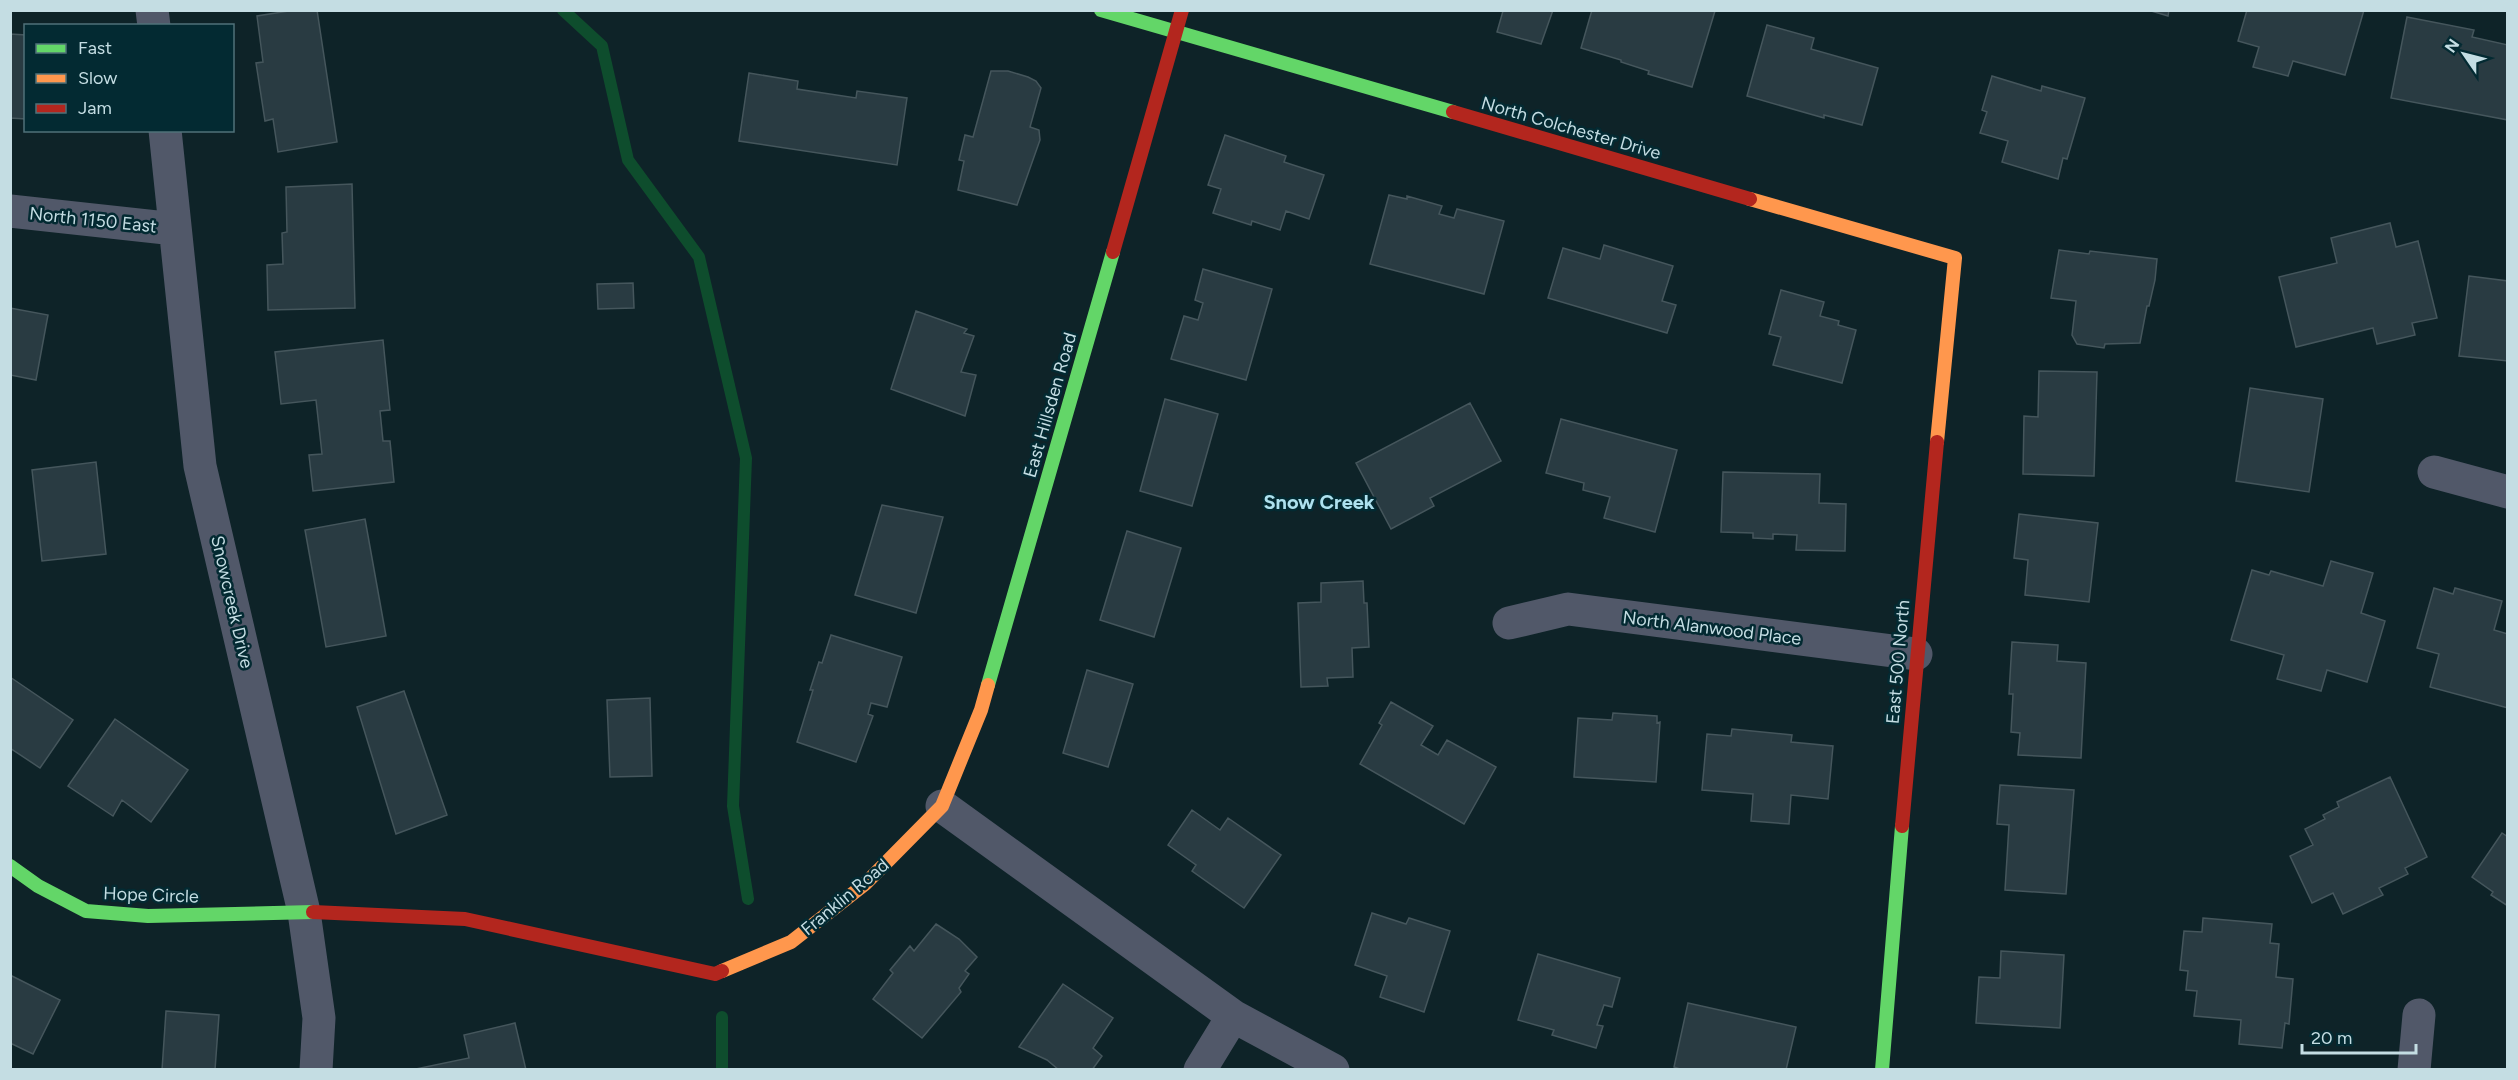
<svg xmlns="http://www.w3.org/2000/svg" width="2518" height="1080" viewBox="0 0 2518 1080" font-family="Figtree,sans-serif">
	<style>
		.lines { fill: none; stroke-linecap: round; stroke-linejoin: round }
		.stream { stroke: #0e4d2d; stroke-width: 12 }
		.building { fill: #293b42; stroke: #45565c; stroke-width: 1.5 }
		.street { stroke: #515869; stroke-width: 33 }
		.fast { stroke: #63d668; stroke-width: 14 }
		.slow { stroke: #ff974d; stroke-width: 14 }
		.jam { stroke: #b3261e; stroke-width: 14 }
		.labels { text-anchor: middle; stroke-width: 5; stroke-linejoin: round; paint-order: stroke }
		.street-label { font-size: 18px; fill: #c4dde3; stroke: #032a32 }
		.neighbourhood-label { font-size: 20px; font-weight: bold; fill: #aee1ee; stroke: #032a32 }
	</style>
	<rect width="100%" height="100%" fill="#0e2328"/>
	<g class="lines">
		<!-- stream -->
		<path class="stream" d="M563 10 602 46 628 160 699 257 746 458 733 806 748 899
			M722 1070V1017"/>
	</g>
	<!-- building -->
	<path class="building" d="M295 10H317L337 142 278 152 273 119 265 121 256 63 263 62 257 16Z
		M1500 10H1553L1541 44 1497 32 1503 11Z
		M1592 10 1715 11 1692 87 1648 74 1649 71 1621 62V60L1581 48Z
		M2148 10H2169L2168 16Z
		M2247 10H2364L2345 75 2293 61 2288 76 2253 67 2259 47 2238 41Z
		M2407 17 2474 30 2472 37 2508 45V120L2391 98Z
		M1767 25 1814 38 1811 49 1878 68 1862 125 1824 115V118L1747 96Z
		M10 34 26 35V119L10 118Z
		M991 71H1008L1028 77 1036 81 1041 88 1030 127 1039 130 1040 140 1017 205 958 190 964 161 959 160 965 135 973 137Z
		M749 73 798 81 797 89 856 98 857 91 907 98 897 165 739 141Z
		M1992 76 2041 91 2042 86 2085 98 2067 159 2063 158 2058 179 2002 162 2008 141 1980 133 1987 112 1982 110Z
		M1225 135 1286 156 1284 162 1324 175 1309 219 1286 211 1280 230 1252 221 1251 225 1213 213 1221 189 1208 185Z
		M352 184 355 308 268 310 267 265 283 264 282 233 287 232 286 187Z
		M1389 195 1407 199V196L1442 206 1439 214 1454 218 1457 209 1504 221 1484 294 1370 264Z
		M2390 223 2396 247 2418 241 2437 318 2412 323 2415 335 2377 344 2373 328 2296 347 2279 277 2337 263 2331 238Z
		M1604 245 1673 266 1662 301 1676 305 1667 333 1548 298 1563 248 1600 259Z
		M2059 250 2089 254 2090 251 2157 259 2155 280 2149 306H2147L2140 343 2105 344 2104 348 2077 344 2072 335 2076 301 2051 298Z
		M1203 269 1272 289 1246 380 1171 359 1184 316 1198 320 1203 303 1195 300Z
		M2469 276 2508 281V361L2459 356Z
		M633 283 634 308 598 309 597 284Z
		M1781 290 1824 302 1820 316 1839 321 1838 325 1856 330 1842 383 1773 365 1781 337 1769 334Z
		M10 308 48 315 36 380 10 375Z
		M916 311 967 329 964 333 974 336 961 372 976 375 965 416 891 389Z
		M383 340 390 410 380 411 383 441H390L394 482 313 491 309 455 322 454 316 400 281 404 275 352Z
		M2039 371 2097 372 2094 476 2023 474 2024 416 2038 417Z
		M2250 388 2323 399 2309 492 2236 481Z
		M1165 399 1218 414 1192 506 1140 491Z
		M1470 403 1501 461 1430 498 1434 506 1391 529 1356 463Z
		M1561 419 1677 450 1655 532 1604 518 1610 497 1583 490 1584 483 1546 473Z
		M96 462 106 554 42 561 32 470Z
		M1723 472 1820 474 1819 503 1846 504 1845 551 1796 550 1797 535 1773 534V539L1753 538V533L1721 532Z
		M882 505 943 517 916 613 855 595Z
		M2019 514 2098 523 2089 602 2025 595 2028 560 2014 558Z
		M365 519 386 636 326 647 305 530Z
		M1127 531 1181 548 1154 637 1100 620Z
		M2331 561 2373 573 2361 613 2385 621 2367 682 2327 670 2321 691 2277 679 2284 655 2231 640 2252 570 2269 575 2271 571 2323 586Z
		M1363 581 1364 603H1367L1369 647 1352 648 1353 677 1327 678 1328 686 1301 687 1298 603 1321 602V583Z
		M2434 588 2453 594 2455 588 2502 601 2494 630 2508 634V708L2430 687 2439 654 2417 648Z
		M831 635 902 657 887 707 871 703 868 714 873 716 856 762 797 742 813 690H810L819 662 822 663Z
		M2012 642 2058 645 2057 661 2086 663 2081 758 2018 755 2020 733 2011 732 2013 694H2009Z
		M1087 670 1133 684 1108 767 1063 753Z
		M10 677 73 720 40 768 10 748Z
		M404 691 447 815 396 834 357 707Z
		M650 698 652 776 610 777 607 700Z
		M1391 702 1433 726 1421 745 1438 755 1447 740 1496 767 1464 824 1360 764 1382 725 1379 723Z
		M1613 713 1657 716V723L1660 722 1656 782 1574 777 1578 718 1612 720Z
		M115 719 188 770 151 822 122 800 113 816 68 786Z
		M1732 729 1792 735 1791 742 1833 746 1828 799 1791 795 1789 824 1751 821 1753 794 1702 790 1707 734 1731 736Z
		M2390 777 2427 857 2405 868 2408 874 2379 888 2383 895 2343 914 2333 893 2312 903 2290 856 2313 845 2305 829 2325 819 2323 815 2339 807 2337 802Z
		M2000 785 2074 790 2066 894 2005 890 2009 825 1997 824Z
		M1192 810 1220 830 1228 818 1281 855 1244 908 1192 871 1196 865 1168 845Z
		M2502 833 2508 837V906L2491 895 2493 892 2472 877Z
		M1372 913 1406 924 1409 918 1450 931 1424 1012 1380 997 1387 976 1355 965Z
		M2203 918 2272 924 2270 943 2279 944 2276 977 2293 979 2289 1024 2285 1023 2282 1048 2239 1044 2241 1020 2194 1016 2197 991 2186 990 2188 971 2180 970 2184 931 2202 932Z
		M936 924 959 939 977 957 965 971 969 974 959 988 961 992 922 1038 873 999 893 973 890 970 910 946 914 951Z
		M2001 951 2064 955 2060 1028 1976 1023 1979 977 2000 978Z
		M1538 954 1620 978 1612 1007 1604 1005 1597 1025 1603 1026 1596 1048 1552 1035 1554 1030 1518 1020Z
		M10 975 60 1000 33 1054 10 1043Z
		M1063 984 1113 1018 1093 1048 1102 1056 1092 1070H1059L1047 1060 1019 1047Z
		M1688 1003 1796 1027 1786 1070H1683L1674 1067Z
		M166 1011 219 1015 215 1070H162Z
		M515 1023 526 1070H411L469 1058 464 1035Z"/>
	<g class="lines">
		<!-- street -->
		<path class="street" d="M152 10 154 26
			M165 130 200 466 304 912 319 1018 316 1070
			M10 211 175 229
			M2434 472 2508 492
			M1509 623 1568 609 1916 654
			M942 806 1233 1016 1333 1070
			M1200 1070 1233 1016
			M2414 1070 2419 1015"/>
		<!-- fast -->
		<path class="fast" d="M1101 10 1453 112
			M988 685 1113 252
			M10 866 38 886 86 911 148 916 313 912
			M1882 1070 1902 826"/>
		<!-- slow -->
		<path class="slow" d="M1750 199 1955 258 1937 442
			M722 971 791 942 865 884 942 806 981 710 988 685"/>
		<!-- jam -->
		<path class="jam" d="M1453 112 1750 199
			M1113 252 1182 10
			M1902 826 1937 442
			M313 912 465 919 715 974 722 971"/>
	</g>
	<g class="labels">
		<!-- street labels -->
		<g class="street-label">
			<text transform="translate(1571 128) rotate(16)" y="6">North Colchester Drive</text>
			<text transform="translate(93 220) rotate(6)" y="6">North 1150 East</text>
			<text transform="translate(1050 405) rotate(-74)" y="6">East Hillsden Road</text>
			<text transform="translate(232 602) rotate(77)" y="6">Snowcreek Drive</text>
			<text transform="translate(1712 628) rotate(7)" y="6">North Alanwood Place</text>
			<text transform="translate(1898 662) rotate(-85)" y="6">East 500 North</text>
			<text transform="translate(151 895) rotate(2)" y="6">Hope Circle</text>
			<text transform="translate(845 897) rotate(-40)" y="6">Franklin Road</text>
		</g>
		<!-- neighbourhood labels -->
		<g class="neighbourhood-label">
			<text x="1319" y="509">Snow Creek</text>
		</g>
	</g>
	<!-- border -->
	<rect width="2518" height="1080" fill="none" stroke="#c4dde3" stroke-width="24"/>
	<!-- legend -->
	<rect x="24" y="24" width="210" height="108" fill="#032a32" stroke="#507279" stroke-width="1.5"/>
	<rect x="36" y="44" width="30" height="9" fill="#63d668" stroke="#507279" stroke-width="1.5"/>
	<text x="78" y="54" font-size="18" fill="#c4dde3">Fast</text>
	<rect x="36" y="74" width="30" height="9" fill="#ff974d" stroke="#507279" stroke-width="1.5"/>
	<text x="78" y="84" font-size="18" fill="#c4dde3">Slow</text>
	<rect x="36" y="104" width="30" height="9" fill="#b3261e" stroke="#507279" stroke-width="1.5"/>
	<text x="78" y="114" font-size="18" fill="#c4dde3">Jam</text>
	<!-- north arrow -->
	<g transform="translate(2464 54) rotate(305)" stroke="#032a32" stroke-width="4.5" paint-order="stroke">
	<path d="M0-4.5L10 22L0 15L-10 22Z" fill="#c4dde3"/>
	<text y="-9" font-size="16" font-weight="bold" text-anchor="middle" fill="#c4dde3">N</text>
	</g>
	<!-- scale -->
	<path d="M2302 1044v9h114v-9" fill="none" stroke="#c4dde3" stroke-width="3"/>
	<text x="2311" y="1044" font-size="18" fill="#c4dde3" stroke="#032a32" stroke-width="4.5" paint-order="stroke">20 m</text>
</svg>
